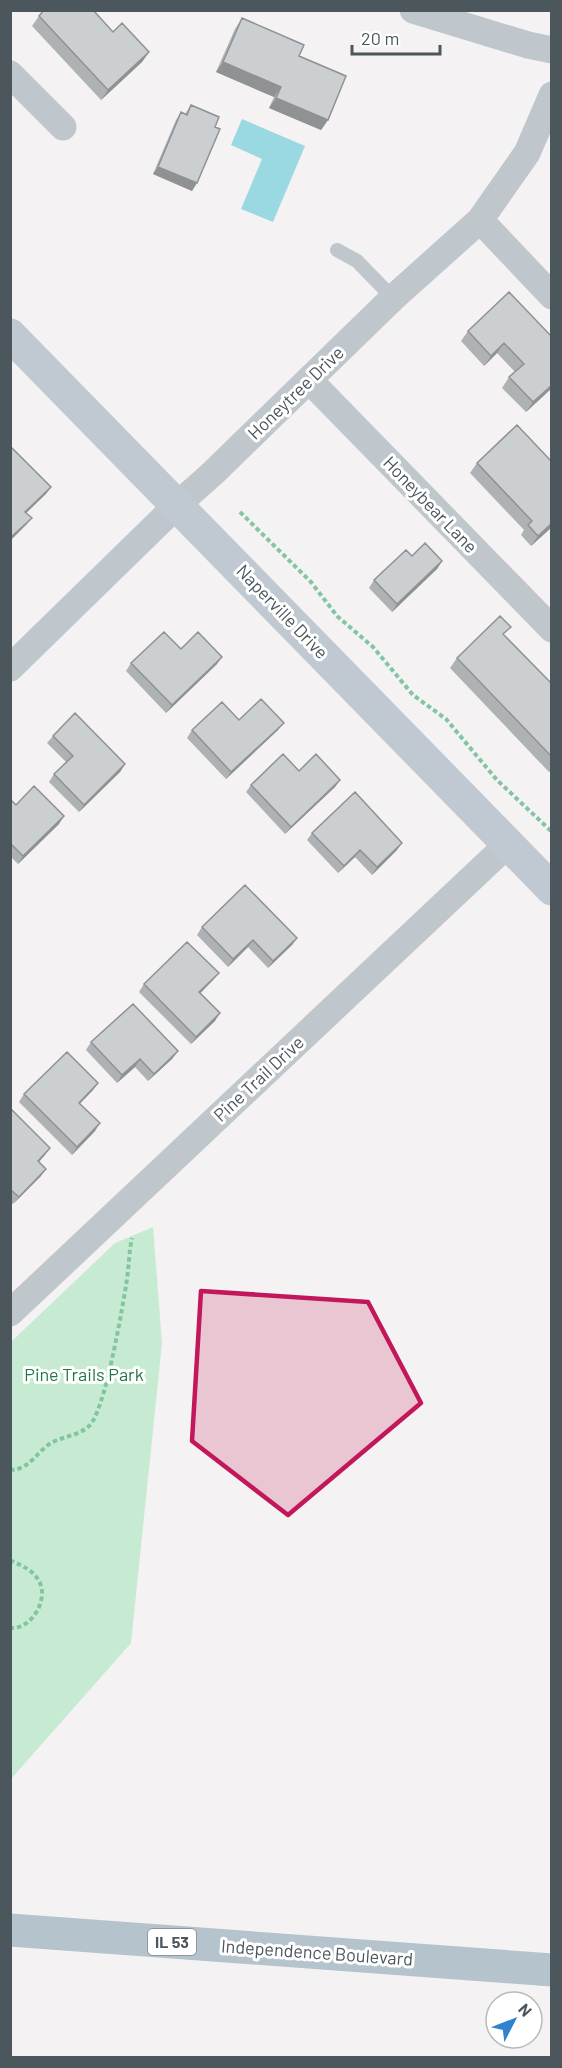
<svg xmlns="http://www.w3.org/2000/svg" width="562" height="2068" viewBox="0 0 562 2068" font-family="Barlow,sans-serif">
	<style>
		.green { fill: #c7ebd2 }
		.water { fill: #9ad9e2 }
		.lines { fill: none; stroke-linecap: round; stroke-linejoin: round }
		.path { stroke: #83c5a0; stroke-width: 4; stroke-dasharray: 4.5 3; stroke-linecap: butt }
		.lane { stroke: #c0c7cc; stroke-width: 14 }
		.street { stroke: #c0c7cc; stroke-width: 27 }
		.secondary { stroke: #c0c9d1; stroke-width: 33 }
		.primary { stroke: #b5c3cd; stroke-width: 33 }
		.wall { fill: #afb2b5 }
		.shaded-wall { fill: #8f9193 }
		.building { fill: #cccfd2; stroke: #8f9193; stroke-width: 1.5 }
		.marked { fill: #c2185b; fill-opacity: 0.2; stroke: #c2185b; stroke-width: 4.5; stroke-linejoin: round }
		.labels { text-anchor: middle; stroke-width: 6; stroke-linejoin: round; paint-order: stroke }
		.shield { fill: #fff; stroke: #82898e; stroke-width: 1.5 }
		.shield-label { font-size: 16px; font-weight: bold; fill: #4c565d }
		.street-label { font-size: 18px; fill: #4c565d; stroke: #fff }
		.park-label { font-size: 18px; fill: #247747; stroke: #fff }
	</style>
	<rect width="100%" height="100%" fill="#f4f2f2"/>
	<!-- green -->
	<path class="green" d="M153 1227 162 1343 131 1643 11 1779V1342L115 1243Z"/>
	<!-- water -->
	<path class="water" d="M242 119 305 146 273 222 241 209 262 159 231 145Z"/>
	<g class="lines">
		<!-- path -->
		<path class="path" d="M240 512 311 582 337 616 373 647 413 695 446 719 497 780 552 832
			M10 1470C28 1470 36 1454 48 1445 61 1436 77 1437 89 1426 105 1412 123 1305 127 1279 129 1265 129 1251 132 1238
			M10 1560C22 1566 34 1570 40 1583 48 1601 31 1630 10 1628"/>
		<!-- lane -->
		<path class="lane" d="M337 250 357 261 393 298"/>
		<!-- street -->
		<path class="street" d="M413 10 528 45 552 50
			M10 74 63 127
			M480 220 552 296
			M309 380 552 629
			M10 668 176 506 213 473 393 298 480 220 527 153 552 95
			M10 1313 508 844"/>
		<!-- secondary -->
		<path class="secondary" d="M10 335 552 889"/>
		<!-- primary -->
		<path class="primary" d="M10 1930 552 1970"/>
	</g>
	<!-- wall -->
	<path class="wall" d="M39 16 113 32 149 52 142 62 101 100 32 26Z
		M242 18 299 56 328 120 321 130 269 108 274 97 216 72 235 29Z
		M191 105 215 127 192 191 153 174 176 120 181 112 185 114Z
		M468 331 552 337V388L526 412 502 388 509 377 515 372 497 353 484 366 461 341Z
		M552 462V527L531 546 521 535 524 530 470 473 477 463Z
		M412 556 442 561 437 569 392 612 369 588 374 580Z
		M505 636 552 684V770L549 772 450 668 457 658Z
		M181 649 217 664 166 713 126 671 131 663Z
		M239 720 278 730 226 779 187 738 192 730Z
		M53 736 125 764 120 772 79 812 49 782 54 774 66 762 47 743Z
		M299 771 340 780 335 787 285 834 246 792 251 785Z
		M10 799 16 805 59 824 18 864 10 856Z
		M312 833 397 850 372 875 355 857 338 873 307 840Z
		M202 927 297 938 292 945 268 968 248 947 228 967 197 935Z
		M213 980 200 994 215 1021 191 1044 139 992 144 984Z
		M91 1042 178 1051 172 1059 148 1081 135 1067 117 1083 86 1050Z
		M98 1083 93 1090 80 1104 95 1131 72 1155 19 1102 24 1094Z
		M10 1108 45 1155 39 1162 41 1176 13 1204 10 1202Z"/>
	<!-- shaded-wall -->
	<path class="shaded-wall" d="M149 52 142 62 101 100 108 90Z
		M223 62 281 87 274 97 216 72Z
		M276 98 328 120 321 130 269 108Z
		M158 167 197 183 192 191 153 174Z
		M504 343 497 353 484 366 491 356Z
		M552 385V388L526 412 533 402Z
		M51 487 46 494 20 519 25 512Z
		M32 518 26 525 10 541V538Z
		M552 523V527L531 546 538 536Z
		M442 561 437 569 392 612 397 604Z
		M222 657 217 664 166 713 172 705Z
		M284 723 278 730 226 779 231 772Z
		M125 764 120 772 79 812 84 805Z
		M340 780 335 787 285 834 291 827Z
		M64 816 59 824 18 864 23 856Z
		M402 843 397 850 372 875 377 867Z
		M360 850 355 857 338 873 344 866Z
		M297 938 292 945 268 968 273 961Z
		M253 940 248 947 228 967 233 959Z
		M219 973 213 980 193 1000 199 992Z
		M220 1013 215 1021 191 1044 196 1037Z
		M178 1051 172 1059 148 1081 154 1074Z
		M140 1059 135 1067 117 1083 122 1075Z
		M98 1083 93 1090 73 1110 79 1103Z
		M100 1123 95 1131 72 1155 77 1147Z
		M50 1148 45 1155 33 1168 38 1161Z
		M46 1169 41 1176 13 1204 19 1197Z"/>
	<!-- building -->
	<path class="building" d="M44 10H93L113 32 122 23 149 52 108 90 39 16Z
		M242 18 304 45 299 56 346 76 328 120 276 98 281 87 223 62Z
		M191 105 219 117 215 127 220 129 197 183 158 167 181 112 187 115Z
		M509 292 552 337V385L533 402 509 377 524 364 504 343 491 356 468 331Z
		M517 425 552 462V523L538 536 528 525 532 521 477 463Z
		M10 446 51 487 25 512 32 518 10 538Z
		M425 543 442 561 397 604 374 580 406 550 412 556Z
		M500 616 511 627 503 634 552 684V757L457 658Z
		M164 632 181 649 198 632 222 657 172 705 131 663Z
		M261 699 284 723 231 772 192 730 222 702 239 720Z
		M75 713 125 764 84 805 54 774 73 756 53 736Z
		M283 754 299 771 316 754 340 780 291 827 251 785Z
		M34 786 64 816 23 856 10 843V799L16 805Z
		M355 792 402 843 377 867 360 850 344 866 312 833Z
		M245 885 297 938 273 961 253 940 233 959 202 927Z
		M187 942 219 973 199 992 220 1013 196 1037 144 984Z
		M133 1004 178 1051 154 1074 140 1059 122 1075 91 1042Z
		M67 1052 98 1083 79 1103 100 1123 77 1147 24 1094Z
		M10 1108 50 1148 38 1161 46 1169 19 1197 10 1189Z"/>
	<!-- marked area -->
	<path class="marked" d="M201 1291 368 1302 421 1403 288 1515 192 1441Z"/>
	<g class="labels">
		<!-- shield labels -->
		<rect class="shield" x="148" y="1929" width="48" height="26" rx="4.5"/>
		<g class="shield-label">
			<text x="172" y="1948">IL 53</text>
		</g>
		<!-- street labels -->
		<g class="street-label">
			<text transform="translate(296 393) rotate(-44)" y="6">Honeytree Drive</text>
			<text transform="translate(430 505) rotate(46)" y="6">Honeybear Lane</text>
			<text transform="translate(282 612) rotate(46)" y="6">Naperville Drive</text>
			<text transform="translate(259 1079) rotate(-43)" y="6">Pine Trail Drive</text>
			<text transform="translate(317 1953) rotate(4)" y="6">Independence Boulevard</text>
		</g>
		<!-- park labels -->
		<g class="park-label">
			<text x="84" y="1381">Pine Trails Park</text>
		</g>
	</g>
	<!-- border -->
	<rect width="562" height="2068" fill="none" stroke="#4c565d" stroke-width="24"/>
	<!-- north arrow -->
	<g transform="translate(514 2020) rotate(48)"><circle r="28" fill="#ffffff" stroke="#b7bbbe" stroke-width="1.5"/>
	<path d="M0-4.5L10 22L0 15L-10 22Z" fill="#3182cf"/>
	<text y="-9" font-size="16" font-weight="bold" text-anchor="middle" fill="#4c565d">N</text>
	</g>
	<!-- scale -->
	<path d="M352 45v9h88v-9" fill="none" stroke="#4c565d" stroke-width="3"/>
	<text x="361" y="45" font-size="18" fill="#4c565d" stroke="#ffffff" stroke-width="4.5" paint-order="stroke">20 m</text>
</svg>
